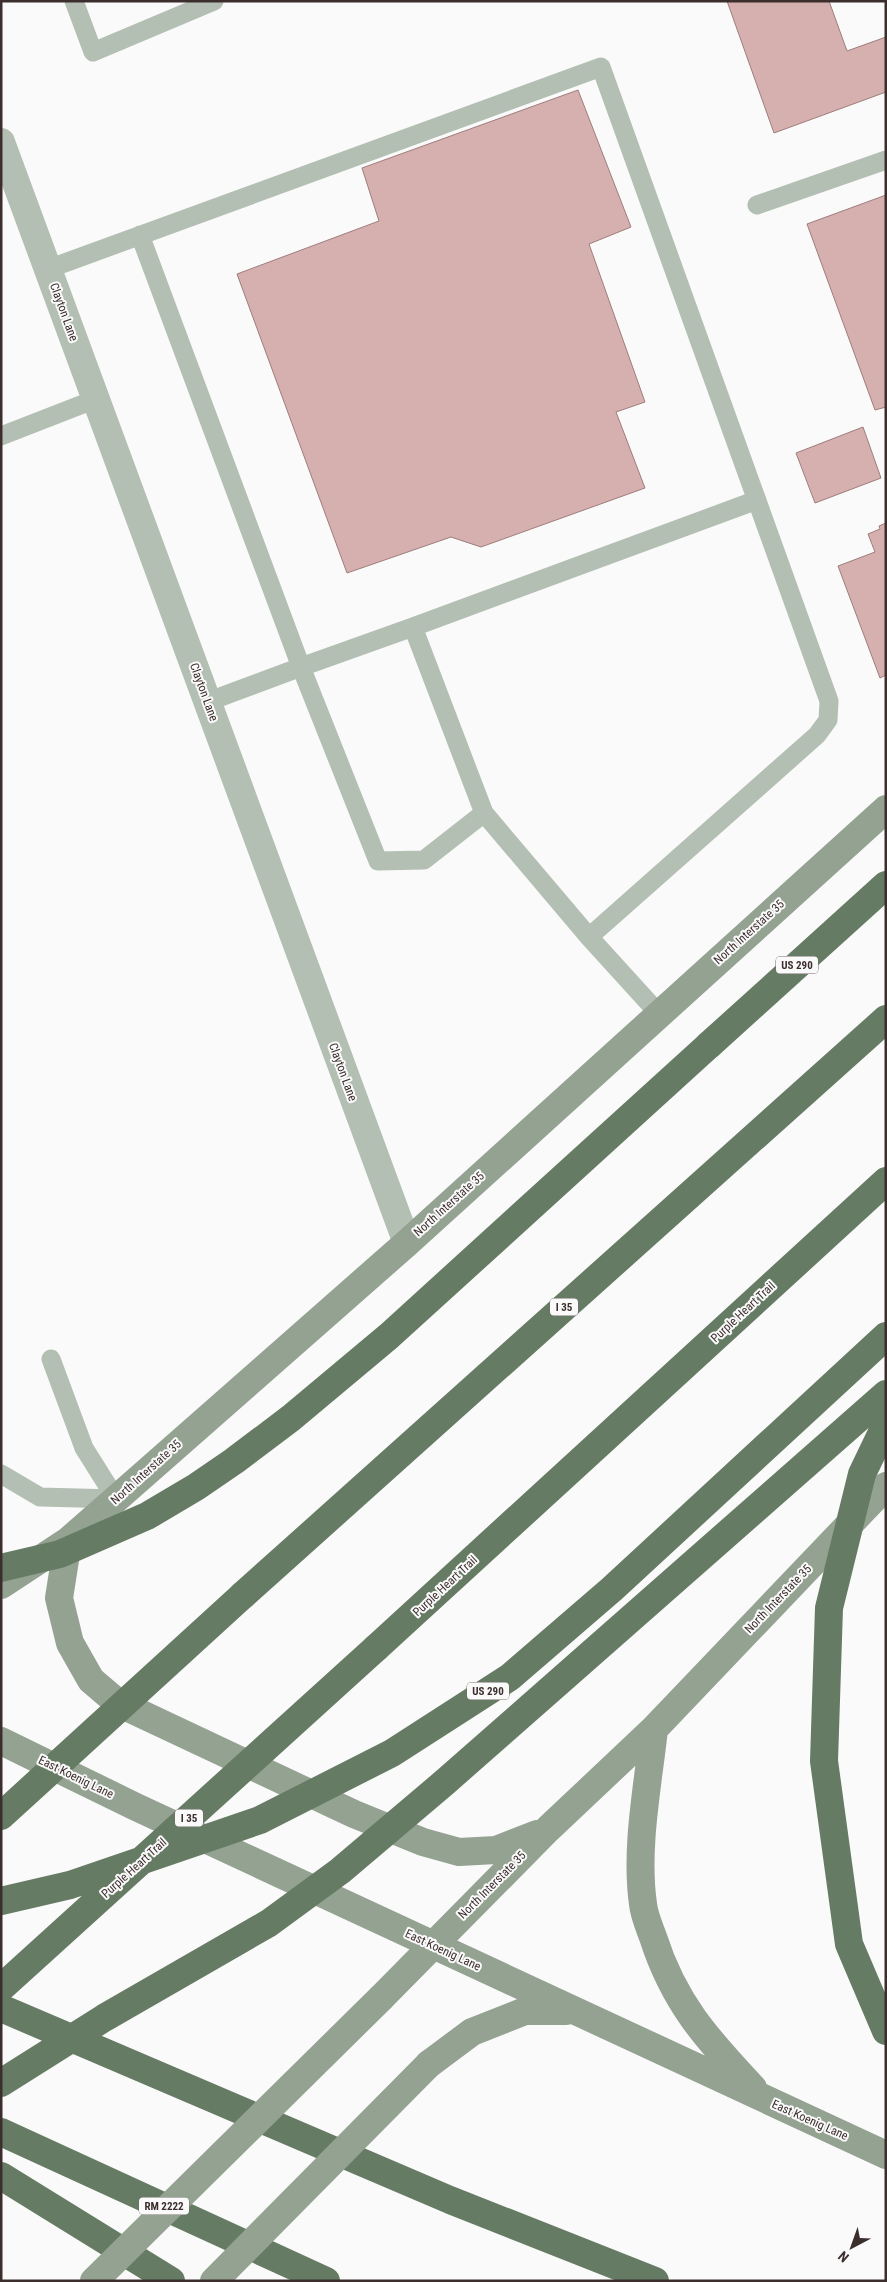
<svg xmlns="http://www.w3.org/2000/svg" width="887" height="2282" viewBox="0 0 887 2282" font-family="'Roboto Condensed',sans-serif">
	<style>
		.building { fill: #d5b0af; stroke: #9f7c7c }
		.lines { fill: none; stroke-linecap: round; stroke-linejoin: round }
		.lane { stroke: #b4bfb3; stroke-width: 19 }
		.street { stroke: #b4bfb3; stroke-width: 28 }
		.secondary { stroke: #93a291; stroke-width: 28 }
		.highway { stroke: #667b63; stroke-width: 28 }
		.secondary-bridge { stroke: #93a291; stroke-width: 28 }
		.highway-bridge { stroke: #667b63; stroke-width: 28 }
		.labels { text-anchor: middle; stroke-width: 4; stroke-linejoin: round; paint-order: stroke }
		.shield { fill: #fafafa; stroke: #766b6b; stroke-width: 1 }
		.shield-label { font-size: 11px; font-weight: bold; fill: #3d2e2e }
		.street-label { font-size: 12px; fill: #3d2e2e; stroke: #fafafa }
	</style>
	<rect width="100%" height="100%" fill="#fafafa"/>
	<!-- building -->
	<path class="building" d="M727 1H829L847 51 886 37V92L774 133Z
		M578 90 631 227 589 244 645 402 616 412 645 488 481 547 451 537 347 573 237 274 379 221 362 168Z
		M886 195V407L875 410 807 224Z
		M863 427 881 478 815 503 796 453Z
		M886 523V675L880 678 838 566 875 552 868 534 880 529 879 526Z"/>
	<g class="lines">
		<!-- lane -->
		<path class="lane" d="M74 1 93 52 214 1
			M757 205 886 160
			M140 235 301 667 413 627 484 813 589 937 659 1014
			M48 269 601 67 829 701 828 720 817 735 589 937
			M1 436 96 399
			M413 627 757 500
			M207 702 301 667 378 861 424 860 484 813
			M51 1359 84 1448 116 1499
			M1 1474 40 1497 116 1499"/>
		<!-- street -->
		<path class="street" d="M1 142 407 1243"/>
		<!-- secondary -->
		<path class="secondary" d="M68 1541 59 1598 70 1643 91 1680 118 1703 354 1814 423 1842 459 1852 496 1850 537 1834
			M1 1585 68 1541 116 1499 407 1243 886 809
			M654 1729C648 1785 635 1848 643 1904 644 1915 649 1926 653 1937 674 2003 707 2039 753 2088
			M1 1741 136 1807 886 2155
			M381 1998 548 1829 654 1729 886 1486
			M429 2064 472 2032 525 2011H566"/>
		<!-- highway -->
		<path class="highway" d="M709 1045 886 885
			M243 1595 886 1019
			M376 1648 886 1181
			M1 2008 450 2200 655 2281
			M1 2132 326 2281
			M1 2176 171 2281"/>
		<!-- secondary-bridge -->
		<path class="secondary-bridge" d="M94 2281 381 1998
			M214 2281 429 2064"/>
		<!-- highway-bridge -->
		<path class="highway-bridge" d="M886 1424 862 1474 829 1608 824 1761 849 1944 886 2031
			M1 1568 60 1554 147 1516 196 1487 234 1461 291 1418 389 1336 709 1045
			M1 1816 243 1595
			M1 1901 70 1885 260 1820 392 1753 510 1677 612 1589 886 1336
			M1 1988 376 1648
			M1 2083 104 2018 269 1923 340 1871 445 1782 886 1394"/>
	</g>
	<g class="labels">
		<!-- shield labels -->
		<g class="shield">
			<rect x="776" y="956.5" width="42" height="17" rx="4"/>
			<rect x="550" y="1298.5" width="28" height="17" rx="4"/>
			<rect x="467" y="1682.5" width="42" height="17" rx="4"/>
			<rect x="175" y="1809.5" width="28" height="17" rx="4"/>
			<rect x="139" y="2197.5" width="50" height="17" rx="4"/>
		</g>
		<g class="shield-label">
			<text x="797" y="969">US 290</text>
			<text x="564" y="1311">I 35</text>
			<text x="488" y="1695">US 290</text>
			<text x="189" y="1822">I 35</text>
			<text x="164" y="2210">RM 2222</text>
		</g>
		<!-- street labels -->
		<g class="street-label">
			<text transform="translate(64 312) rotate(70)" y="4">Clayton Lane</text>
			<text transform="translate(204 692) rotate(70)" y="4">Clayton Lane</text>
			<text transform="translate(749 932) rotate(-42)" y="4">North Interstate 35</text>
			<text transform="translate(343 1072) rotate(70)" y="4">Clayton Lane</text>
			<text transform="translate(449 1204) rotate(-42)" y="4">North Interstate 35</text>
			<text transform="translate(743 1312) rotate(-43)" y="4">Purple Heart Trail</text>
			<text transform="translate(146 1472) rotate(-42)" y="4">North Interstate 35</text>
			<text transform="translate(445 1586) rotate(-43)" y="4">Purple Heart Trail</text>
			<text transform="translate(778 1599) rotate(-46)" y="4">North Interstate 35</text>
			<text transform="translate(76 1777) rotate(26)" y="4">East Koenig Lane</text>
			<text transform="translate(134 1868) rotate(-42)" y="4">Purple Heart Trail</text>
			<text transform="translate(492 1885) rotate(-45)" y="4">North Interstate 35</text>
			<text transform="translate(443 1950) rotate(25)" y="4">East Koenig Lane</text>
			<text transform="translate(810 2120) rotate(24)" y="4">East Koenig Lane</text>
		</g>
	</g>
	<!-- border -->
	<rect width="887" height="2282" fill="none" stroke="#3d2e2e" stroke-width="5"/>
	<!-- north arrow -->
	<g transform="translate(852 2247) rotate(221)" stroke="#fafafa" stroke-width="4" paint-order="stroke">
	<path d="M0-4L9 19L0 12L-9 19Z" fill="#3d2e2e"/>
	<text y="-8" font-size="14" font-weight="bold" text-anchor="middle" fill="#3d2e2e">N</text>
	</g>
</svg>
